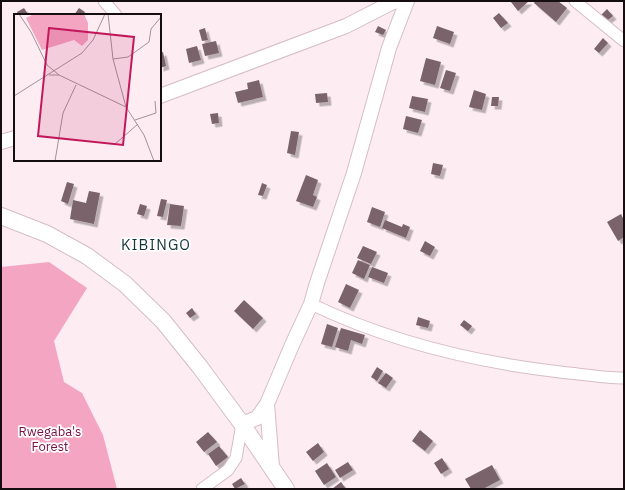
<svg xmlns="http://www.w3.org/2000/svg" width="625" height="490" viewBox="0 0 625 490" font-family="'IBM Plex Sans',sans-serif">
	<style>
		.green { fill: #f4a5c2 }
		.building { fill: #7a646b; filter: url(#shadow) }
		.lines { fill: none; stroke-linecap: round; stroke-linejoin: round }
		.minor-casing { stroke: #d6bdc5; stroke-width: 13 }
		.tertiary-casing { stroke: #d6bdc5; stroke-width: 16 }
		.secondary-casing { stroke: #d6bdc5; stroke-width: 18 }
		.minor { stroke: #fff; stroke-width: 11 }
		.tertiary { stroke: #fff; stroke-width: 14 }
		.secondary { stroke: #fff; stroke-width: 16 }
		.labels { text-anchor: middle; stroke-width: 3.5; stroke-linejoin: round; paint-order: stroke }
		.park-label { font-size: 13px; fill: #790e46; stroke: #fff }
		.quarter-label { font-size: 15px; letter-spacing: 1px; fill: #13343b; stroke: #fff }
		.inset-road { fill: none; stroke: #a09397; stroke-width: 1 }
		.view { fill: #c2185b; fill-opacity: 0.15; stroke: #c2185b; stroke-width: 2 }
		.inset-edge { fill: none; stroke: #150d0f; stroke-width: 2 }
	</style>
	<defs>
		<filter id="shadow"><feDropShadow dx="3.5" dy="3.5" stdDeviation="0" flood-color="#0004"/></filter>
	</defs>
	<rect width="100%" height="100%" fill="#fdedf2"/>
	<!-- green -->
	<path class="green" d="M49 262 87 288 54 341 64 382 82 393 103 435 117 489H1V267Z"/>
	<!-- building -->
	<path class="building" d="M513 1H529L518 11 511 2Z
		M535 1H558L567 8 556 22 534 3Z
		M24 8 28 14 26 15H18L17 12Z
		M79 8 85 12 83 15H74Z
		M607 9 613 16 605 22 600 16Z
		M499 13 508 23 501 28 493 18Z
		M378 26 386 30 383 35 375 32Z
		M437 26 454 32 450 44 433 38Z
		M205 28 208 40 202 41 199 30Z
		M603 38 608 43 599 53 594 49Z
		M216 41 219 53 205 56 202 44Z
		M197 46 201 60 189 63 186 49Z
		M163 52 166 66 160 68V53Z
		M426 58 441 62 435 85 420 81Z
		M446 70 456 73 450 91 440 88Z
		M259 80 263 97 238 103 235 92 248 89 247 83Z
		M474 90 486 94 482 110 469 107Z
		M327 93 328 102 316 103 315 94Z
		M412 96 428 99 425 112 409 108Z
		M492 97H499L498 106H491Z
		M218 113 219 123 212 124 210 114Z
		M406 116 422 120 418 133 403 129Z
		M291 131 299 132 295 155 287 153Z
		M433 163 443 165 440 176 431 174Z
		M306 175 318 180 313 195 317 197 313 207 296 201Z
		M67 182 74 184 68 204 61 201Z
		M262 183 267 185 263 196 258 195Z
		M89 191 100 193 94 224 70 219 73 200 86 203Z
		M161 199 167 200 163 217 157 216Z
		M140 204 147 206 144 216 137 214Z
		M170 204 184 206 181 226 167 225Z
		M372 207 385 212 380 227 367 222Z
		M621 214 624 220V237L618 241 607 222Z
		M385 220 402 227 403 224 410 227 406 238 382 228Z
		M425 241 435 247 430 256 420 251Z
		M363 246 377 252 371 264 357 258Z
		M358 260 370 265 364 279 352 273Z
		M372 267 388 273 384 283 368 277Z
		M346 284 359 290 350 308 338 302Z
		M244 300 263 318 253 329 234 311Z
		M192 308 196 314 190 318 186 313Z
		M418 317 430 321 428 328 416 325Z
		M464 320 472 326 468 331 460 325Z
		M327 324 338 328 332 347 321 344Z
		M341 328 365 335 362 344 351 340 348 351 335 347Z
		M377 367 383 371 377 381 371 377Z
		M386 373 393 378 386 388 378 383Z
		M420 430 433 441 425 451 412 441Z
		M208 432 217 442 204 452 196 442Z
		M318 443 324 452 313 461 306 452Z
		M219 446 228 457 216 466 208 454Z
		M442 458 449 469 441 474 434 463Z
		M348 462 353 470 340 478 335 470Z
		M327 463 336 477 324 485 315 471Z
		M492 465 500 480 483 489H471L465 479Z
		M241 478 245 484 235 489 232 484Z
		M341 482 346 489H332Z"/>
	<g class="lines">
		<defs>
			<path id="minor" d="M104 1 116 15
				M575 1 624 41
				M311 304C390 342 474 362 560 372 581 374 603 378 624 378
				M202 489 228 470 236 458 242 424"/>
			<path id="tertiary" d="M160 96 346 26 393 2 398 1
				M1 142 15 138
				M267 404 272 467
				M242 424 257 418 267 404 292 345 311 304 317 283 354 173 389 48 407 1"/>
			<path id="secondary" d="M1 216 47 234 87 256 125 284 163 321 200 367 242 424 286 489"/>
		</defs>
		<!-- minor casing -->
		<use href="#minor" class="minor-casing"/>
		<!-- tertiary casing -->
		<use href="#tertiary" class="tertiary-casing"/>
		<!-- secondary casing -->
		<use href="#secondary" class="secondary-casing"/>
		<!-- minor -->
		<use href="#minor" class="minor"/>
		<!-- tertiary -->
		<use href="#tertiary" class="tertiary"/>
		<!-- secondary -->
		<use href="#secondary" class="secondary"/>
	</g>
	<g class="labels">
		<!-- park labels -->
		<g class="park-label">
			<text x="50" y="436">Rwegaba's<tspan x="50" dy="15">Forest</tspan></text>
		</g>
		<!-- quarter labels -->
		<g class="quarter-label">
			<text x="156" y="250">KIBINGO</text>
		</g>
	</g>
	<!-- overview -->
	<g transform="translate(14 14)">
		<rect width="147" height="147" fill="#fdedf2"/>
		<path d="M20 0H70L74 9V26L68 32 60 26 28 36 12 4Z" fill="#f4a5c2"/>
		<path class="inset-road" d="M5 0 17 18 33 51 45 61M94 0 99 45 112 93M99 45 114 43 135 28 137 15 147 3M35 61H45L112 93 130 121 140 147M0 82 68 39 79 26 91 0M121 106 142 99 141 87M101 130 124 110M41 147 49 99 62 71"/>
		<path class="view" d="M35 14 120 23 109 131 24 122Z"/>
		<rect width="147" height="147" class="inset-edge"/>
	</g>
	<!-- border -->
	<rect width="625" height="490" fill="none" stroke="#150d0f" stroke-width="4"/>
</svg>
